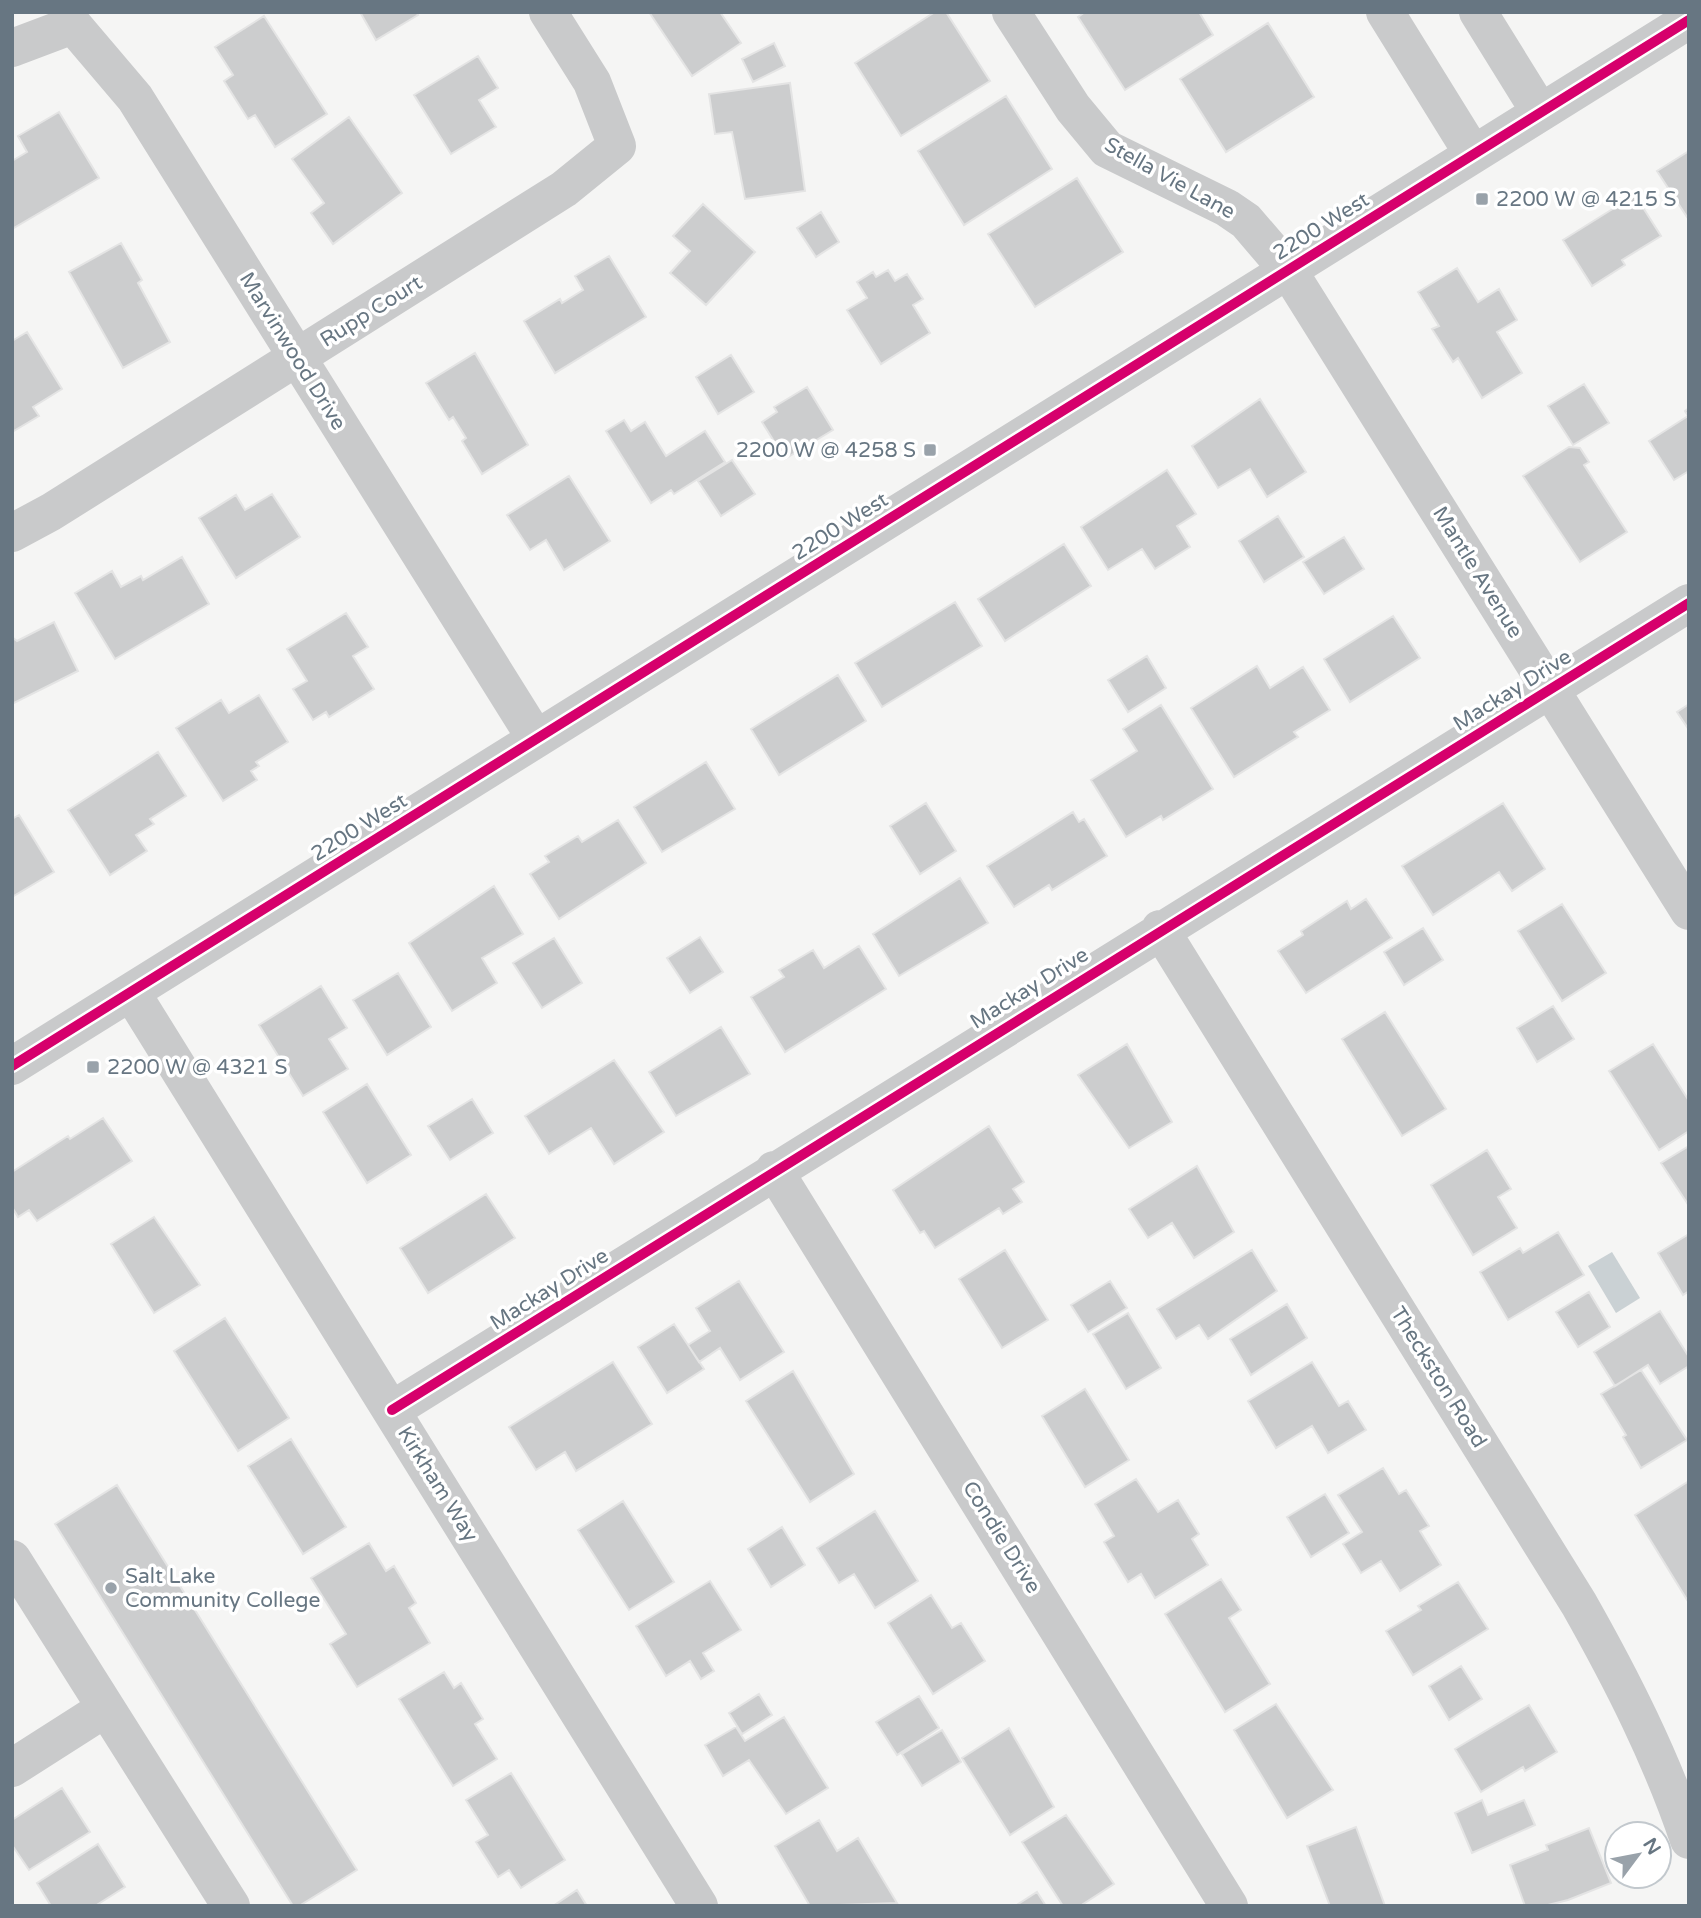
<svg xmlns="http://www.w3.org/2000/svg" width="1701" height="1918" viewBox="0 0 1701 1918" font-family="'Varela Round',sans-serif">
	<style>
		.water { fill: #cad1d4 }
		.building { fill: #cccdce; stroke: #e4e4e4; stroke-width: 2 }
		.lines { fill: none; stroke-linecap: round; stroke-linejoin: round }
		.minor { stroke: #c9cacb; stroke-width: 38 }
		.cycleway-casing { stroke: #fff; stroke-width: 15 }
		.cycleway { stroke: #d6006c; stroke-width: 10 }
		.poi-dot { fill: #99a2aa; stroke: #fff; stroke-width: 2.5 }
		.labels { text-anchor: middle; stroke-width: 7; stroke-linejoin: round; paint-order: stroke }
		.street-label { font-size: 21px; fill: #677682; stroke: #fff }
		.poi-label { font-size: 21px; fill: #677682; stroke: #fff; text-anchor: start }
	</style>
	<rect width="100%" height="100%" fill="#f5f5f4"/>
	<!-- water -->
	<path class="water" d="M1612 1252 1640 1298 1616 1313 1588 1266Z"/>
	<!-- building -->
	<path class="building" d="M360 12H416L418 15 376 40Z
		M649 12H720L741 43 692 76Z
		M935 12H946L990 81 901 136 855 63Z
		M1085 12H1199L1213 35 1125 90 1078 17Z
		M264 16 327 114 275 147 255 115 248 119 224 81 233 75 215 47Z
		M1268 23 1314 97 1226 152 1180 79Z
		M774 43 785 66 753 82 742 59Z
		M478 56 498 88 479 100 496 127 451 154 414 95Z
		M790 83 805 191 745 199 732 132 715 134 709 94Z
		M1006 96 1052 169 964 225 918 151Z
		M59 112 99 178 12 229V161L27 152 18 136Z
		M349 117 402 193 333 244 311 213 324 203 292 159Z
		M1689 151V216L1687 217 1657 171Z
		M1077 178 1123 252 1035 307 988 234Z
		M1635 195 1661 236 1622 260 1625 265 1592 286 1563 240Z
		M703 204 755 252 706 305 670 273 690 251 673 236Z
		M821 212 839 242 816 257 797 228Z
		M121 243 142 280 138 283 170 342 123 368 69 272Z
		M609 256 646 317 555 373 524 321 560 299 562 303 583 290 575 276Z
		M1457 268 1478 302 1499 289 1517 320 1497 332 1522 373 1482 398 1458 358 1453 362 1432 329 1439 326 1418 292Z
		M888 270 895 281 907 274 923 299 913 305 930 333 881 364 847 310 867 298 857 282 873 272 876 277Z
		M27 332 62 389 33 407 39 416 12 432V341Z
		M475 353 528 445 482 474 462 441 466 438 453 417 449 420 426 383Z
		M731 355 754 392 718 414 696 377Z
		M1584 384 1609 423 1573 445 1548 406Z
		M807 387 833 430 785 459 762 422 777 412 774 407Z
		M1260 399 1306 472 1267 497 1250 469 1218 488 1192 446Z
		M1689 408V471L1674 480 1649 441 1688 416 1685 411Z
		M624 420 631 431 645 422 666 456 705 431 725 462 674 494 671 490 651 503 606 431Z
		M1569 447 1580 448 1589 462 1584 465 1627 532 1580 562 1523 476Z
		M732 460 755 494 721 516 698 481Z
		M1167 470 1196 514 1177 526 1190 547 1155 569 1142 549 1108 570 1081 527Z
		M569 476 610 541 564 570 546 540 530 550 507 515Z
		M272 494 300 537 236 578 199 518 236 495 245 510Z
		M1278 516 1304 557 1264 582 1239 541Z
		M1344 537 1364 569 1324 594 1303 562Z
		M1064 544 1091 586 1005 641 978 599Z
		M182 557 209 604 115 659 75 593 112 571 121 587 141 576 143 580Z
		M955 602 982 646 882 707 855 663Z
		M346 613 368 647 353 656 374 689 329 717 326 712 313 720 293 689 307 681 287 649Z
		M1393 616 1420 658 1350 702 1324 659Z
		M54 622 78 671 12 704V637L17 641Z
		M1147 656 1166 688 1128 712 1108 680Z
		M1257 666 1270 688 1303 667 1330 710 1294 732 1298 737 1234 777 1191 708Z
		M838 675 866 721 779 775 751 729Z
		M259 695 288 742 256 762 259 766 251 771 257 780 223 801 176 728 221 700 229 713Z
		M1689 704V730L1677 712Z
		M1161 705 1213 789 1163 820 1161 816 1126 837 1091 780 1137 751 1123 729Z
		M158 752 186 796 150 819 154 824 136 835 147 851 110 875 68 810Z
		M706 762 735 809 662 852 634 807Z
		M926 803 956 851 920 874 890 826Z
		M1503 803 1545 869 1512 891 1499 872 1433 915 1402 866Z
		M1073 812 1079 822 1084 819 1107 856 1052 890 1049 885 1014 907 987 866Z
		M19 815 54 872 12 897V819Z
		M618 820 646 863 559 919 530 874 549 862 545 856 578 836 582 842Z
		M960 878 988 923 899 976 873 934Z
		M494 886 523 934 482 958 497 983 452 1011 409 943Z
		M1366 899 1392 938 1306 993 1278 951 1303 935 1301 931 1347 901 1351 909Z
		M1562 904 1606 973 1562 1001 1518 931Z
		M1423 928 1443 960 1404 985 1384 952Z
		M700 937 723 972 690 993 667 958Z
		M554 938 582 983 542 1008 513 963Z
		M859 946 886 989 785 1052 751 997 784 977 779 970 813 950 824 968Z
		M398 973 431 1027 387 1055 353 1000Z
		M321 986 347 1028 329 1039 348 1069 303 1096 259 1025Z
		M1553 1006 1574 1039 1537 1062 1517 1028Z
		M1385 1012 1446 1109 1402 1136 1342 1039Z
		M721 1027 750 1074 676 1116 649 1072Z
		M1127 1044 1172 1122 1129 1148 1078 1075Z
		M1653 1044 1689 1101V1131L1659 1150 1609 1071Z
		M614 1060 664 1132 614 1164 591 1128 549 1154 525 1116Z
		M367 1084 411 1155 367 1183 323 1112Z
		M472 1099 493 1133 450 1160 428 1126Z
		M103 1118 132 1161 37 1221 29 1210 18 1217 12 1207V1172L68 1136 70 1139Z
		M989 1126 1024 1182 1013 1189 1022 1202 1003 1214 999 1208 935 1248 924 1231 920 1233 893 1190Z
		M1689 1146V1206L1661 1163Z
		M1487 1150 1511 1189 1498 1197 1517 1228 1473 1255 1431 1185Z
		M1197 1166 1234 1232 1194 1258 1172 1223 1148 1238 1129 1209Z
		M486 1194 515 1238 428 1293 400 1248Z
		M154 1217 200 1285 154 1313 111 1244Z
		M1558 1232 1584 1275 1508 1320 1480 1272 1520 1248 1523 1253Z
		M1689 1234V1291L1683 1295 1658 1253Z
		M1005 1250 1048 1320 1002 1348 959 1279Z
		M1252 1250 1277 1291 1208 1339 1199 1325 1176 1339 1157 1309Z
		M739 1281 784 1352 740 1380 720 1348 699 1362 688 1345 710 1331 696 1308Z
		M1110 1281 1127 1308 1088 1332 1071 1305Z
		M1589 1292 1610 1327 1578 1347 1556 1312Z
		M1287 1304 1307 1338 1251 1375 1230 1339Z
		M1660 1311 1689 1357V1366L1660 1384 1648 1365 1615 1386 1594 1352Z
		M1128 1313 1161 1368 1126 1389 1093 1334Z
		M225 1318 289 1418 238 1451 174 1351Z
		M674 1324 704 1369 667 1393 638 1347Z
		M613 1362 652 1424 576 1471 565 1452 536 1470 509 1427Z
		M1312 1362 1339 1406 1348 1401 1366 1430 1328 1453 1312 1426 1276 1448 1248 1401Z
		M1641 1370 1687 1440 1641 1468 1623 1437 1626 1435 1601 1394Z
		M793 1371 854 1474 810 1502 746 1401Z
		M1085 1389 1129 1460 1085 1487 1042 1416Z
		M291 1439 346 1527 303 1554 248 1466Z
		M1383 1468 1399 1494 1406 1490 1429 1526 1420 1531 1441 1565 1400 1591 1381 1561 1361 1573 1343 1544 1362 1532 1338 1495Z
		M1136 1479 1158 1512 1178 1500 1199 1534 1192 1539 1208 1565 1155 1598 1141 1574 1128 1582 1104 1542 1114 1536 1095 1504Z
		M1689 1481V1603L1635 1515Z
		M117 1485 357 1870 299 1906H293L55 1524Z
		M1325 1494 1349 1533 1311 1557 1287 1517Z
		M623 1501 674 1582 629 1610 578 1530Z
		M875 1511 918 1581 875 1608 854 1574 839 1583 817 1548Z
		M782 1527 805 1565 771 1587 748 1549Z
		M369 1543 386 1571 394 1566 416 1603 409 1608 430 1643 357 1687 330 1644 346 1634 311 1578Z
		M1221 1579 1241 1610 1229 1618 1270 1684 1225 1712 1165 1614Z
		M710 1581 741 1630 703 1653 714 1671 701 1679 690 1661 666 1676 636 1626Z
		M1458 1582 1488 1629 1413 1675 1386 1631 1421 1610 1418 1606Z
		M931 1595 952 1628 961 1623 985 1661 933 1694 888 1623Z
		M1461 1666 1482 1699 1449 1720 1429 1686Z
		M444 1672 454 1688 461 1683 483 1719 475 1724 497 1759 453 1786 399 1699Z
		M759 1694 772 1715 742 1734 729 1713Z
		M919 1696 939 1728 897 1755 876 1722Z
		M1276 1704 1333 1790 1287 1818 1234 1730Z
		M1529 1705 1557 1752 1525 1771 1523 1767 1481 1792 1455 1749Z
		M784 1717 828 1788 786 1814 749 1760 723 1776 705 1745 736 1727 745 1741Z
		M1009 1728 1054 1807 1010 1835 962 1758Z
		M942 1730 961 1762 922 1786 902 1754Z
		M511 1773 565 1860 521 1888 509 1870 498 1877 476 1842 488 1835 466 1800Z
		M62 1788 90 1832 29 1870 12 1845V1820Z
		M1482 1800 1488 1815 1524 1800 1535 1825 1472 1853 1455 1813Z
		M1066 1815 1114 1884 1080 1906H1063L1022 1842Z
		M819 1820 837 1851 858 1838 897 1903 810 1906 775 1846Z
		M1356 1827 1385 1906H1330L1307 1846Z
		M1589 1828 1611 1883 1568 1900 1544 1906H1525L1510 1865 1548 1850 1546 1845Z
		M98 1844 125 1887 95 1906H51L37 1883Z
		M577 1890 587 1906H553Z
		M1037 1892 1046 1906H1015Z"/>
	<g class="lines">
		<!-- minor -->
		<path class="minor" d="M1011 12 1073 108 1107 149 1227 208 1246 221 1288 270 1689 911
			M1385 12 1473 154
			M1478 12 1540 112
			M12 48 73 25 135 98 536 739
			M12 533 51 512 564 189 617 146 592 82 548 12
			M1160 929 1579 1604C1622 1680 1661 1757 1689 1840
			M131 992 699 1906
			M12 1066 1689 20
			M774 1170 1229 1906
			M392 1410 1689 603
			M12 1559 231 1906
			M12 1768 106 1708"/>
		<defs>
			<path id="cycleway" d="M12 1066 1689 20
				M392 1410 1689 603"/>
		</defs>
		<!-- cycleway casing -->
		<use href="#cycleway" class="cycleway-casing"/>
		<!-- cycleway -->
		<use href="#cycleway" class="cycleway"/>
	</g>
	<!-- markers -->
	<g class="poi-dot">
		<rect x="1475" y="192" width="14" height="14" rx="3.5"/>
		<rect x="923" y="443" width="14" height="14" rx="3.5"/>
		<rect x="86" y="1060" width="14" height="14" rx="3.5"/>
		<circle cx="111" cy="1588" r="7"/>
	</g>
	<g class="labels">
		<!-- street labels -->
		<g class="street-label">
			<text transform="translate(1170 178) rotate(29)" y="7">Stella Vie Lane</text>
			<text transform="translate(1321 226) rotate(-32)" y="7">2200 West</text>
			<text transform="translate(371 311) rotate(-32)" y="7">Rupp Court</text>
			<text transform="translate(293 351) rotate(58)" y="7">Marvinwood Drive</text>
			<text transform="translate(840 526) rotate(-32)" y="7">2200 West</text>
			<text transform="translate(1478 572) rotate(58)" y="7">Mantle Avenue</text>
			<text transform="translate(1512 690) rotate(-32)" y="7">Mackay Drive</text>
			<text transform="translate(359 827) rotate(-32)" y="7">2200 West</text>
			<text transform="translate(1029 988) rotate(-32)" y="7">Mackay Drive</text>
			<text transform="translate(549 1289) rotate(-32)" y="7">Mackay Drive</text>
			<text transform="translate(1439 1377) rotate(58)" y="7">Theckston Road</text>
			<text transform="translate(438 1484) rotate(58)" y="7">Kirkham Way</text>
			<text transform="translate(1002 1537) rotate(58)" y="7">Condie Drive</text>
		</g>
		<!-- poi labels -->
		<g class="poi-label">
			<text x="1496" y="206">2200 W @ 4215 S</text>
			<text x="916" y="457" text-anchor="end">2200 W @ 4258 S</text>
			<text x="107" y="1074">2200 W @ 4321 S</text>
			<text x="125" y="1583">Salt Lake<tspan x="125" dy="24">Community College</tspan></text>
		</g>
	</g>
	<!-- border -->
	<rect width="1701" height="1918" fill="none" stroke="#677682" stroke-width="28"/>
	<!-- north arrow -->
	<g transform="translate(1638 1855) rotate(58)"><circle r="33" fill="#ffffff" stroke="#c2c8cd" stroke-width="2"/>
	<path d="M0-5L12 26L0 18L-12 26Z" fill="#99a2aa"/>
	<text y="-10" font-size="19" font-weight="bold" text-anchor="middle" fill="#677682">N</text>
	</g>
</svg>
